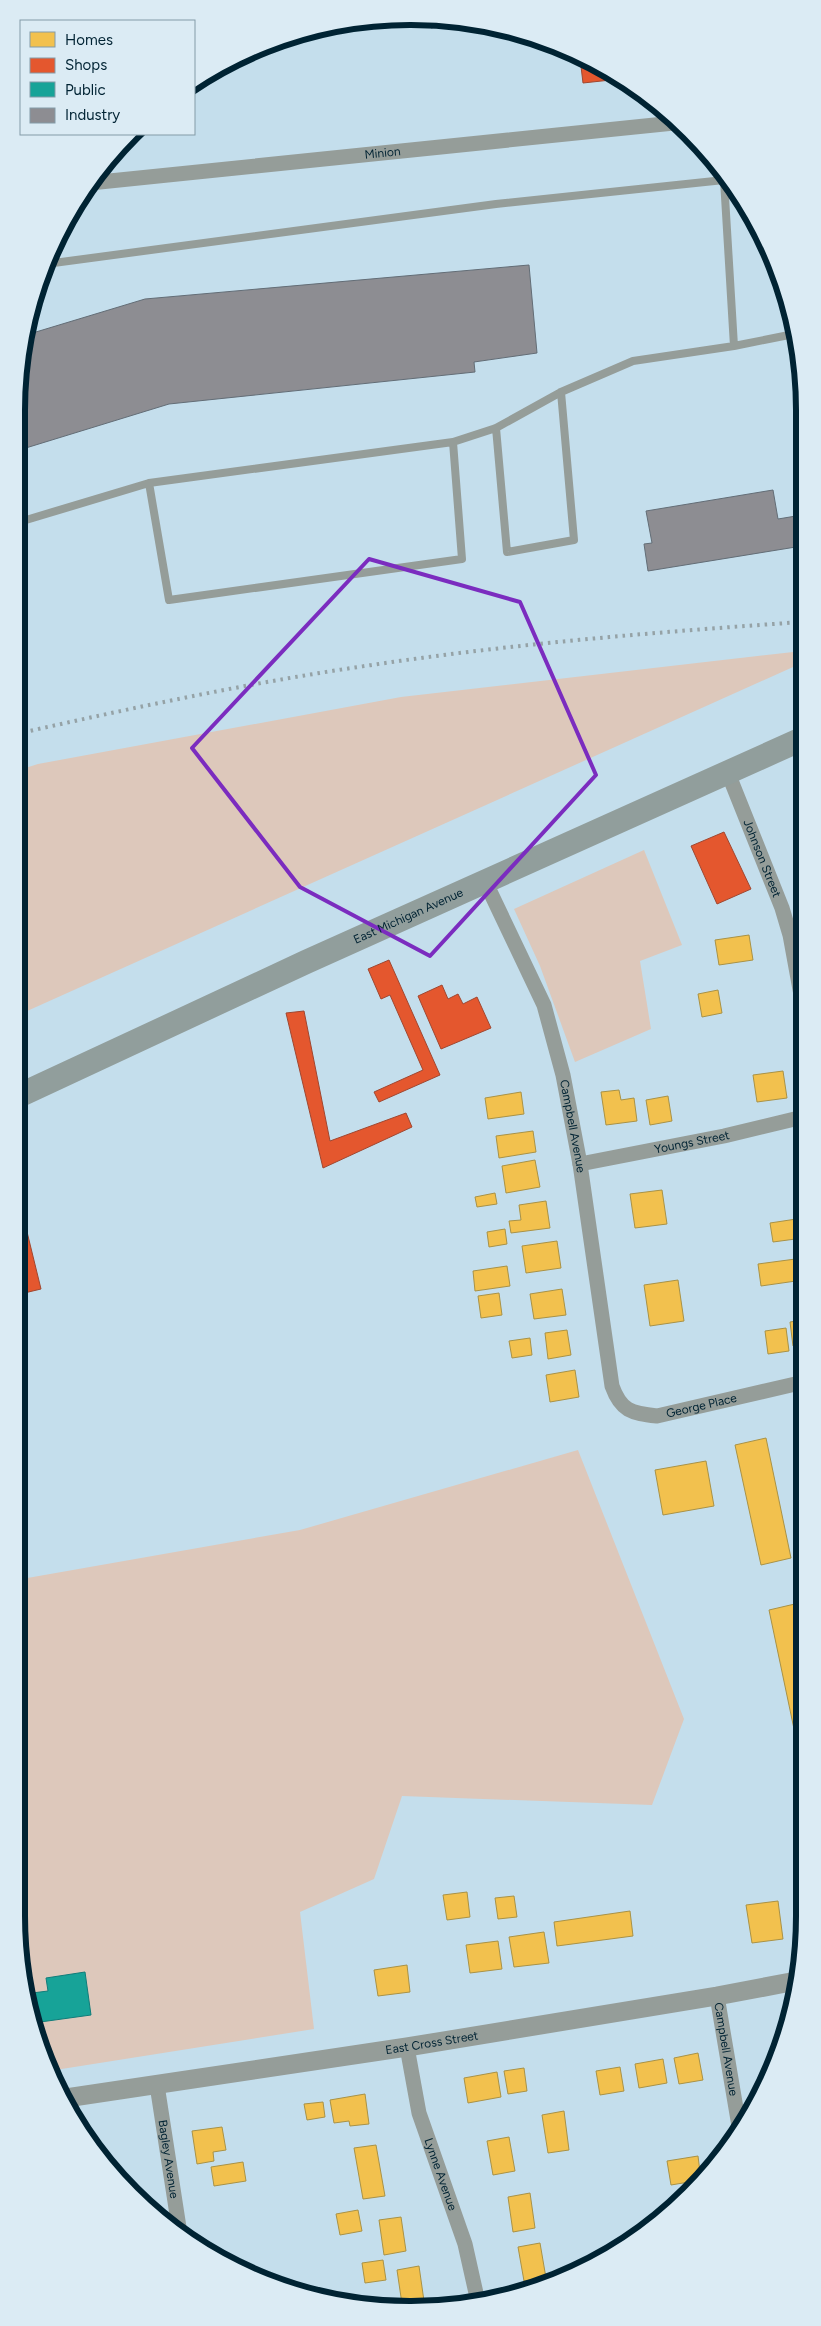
<svg xmlns="http://www.w3.org/2000/svg" width="821" height="2326" viewBox="0 0 821 2326" font-family="Figtree,sans-serif">
	<style>
		.green { fill: #ddc8bb }
		.homes { fill: #f2c14e; stroke: #a99246 }
		.shops { fill: #e4572e; stroke: #a04730 }
		.public { fill: #17a398; stroke: #107d7a }
		.industry { fill: #8d8d92; stroke: #636d76 }
		.lines { fill: none; stroke-linecap: round; stroke-linejoin: round }
		.service { stroke: #959d99; stroke-width: 8 }
		.minor { stroke: #959d99; stroke-width: 15 }
		.tertiary { stroke: #959d99; stroke-width: 19 }
		.primary { stroke: #919e9c; stroke-width: 24 }
		.rail { stroke: #95a2a6; stroke-width: 4; stroke-dasharray: 2.5 5; stroke-linecap: butt }
		.marked { fill: none; stroke: #7b2cbf; stroke-width: 4; stroke-linejoin: round }
		.labels { text-anchor: middle; stroke-width: 5; stroke-linejoin: round; paint-order: stroke }
		.street-label { font-size: 12px; fill: #002333; stroke: #dbebf4 }
		.rim { fill: none; stroke: #002333; stroke-width: 6 }
	</style>
	<rect width="100%" height="100%" fill="#c4deec"/>
	<!-- green -->
	<path class="green" d="M802 651V663L16 1016V771L38 764 401 697Z
		M644 850 682 945 640 961 651 1029 575 1062 540 966 514 909Z
		M578 1450 684 1719 652 1805 402 1796 374 1879 300 1912 314 2029 49 2071 24 1992 16 1916V1580L300 1530Z"/>
	<!-- homes -->
	<path class="homes" d="M749 935 753 960 719 965 715 940Z
		M718 990 722 1013 702 1017 698 994Z
		M783 1071 787 1098 757 1102 753 1075Z
		M619 1090 621 1100 634 1098 637 1121 606 1125 601 1092Z
		M521 1092 524 1114 488 1119 485 1098Z
		M668 1096 672 1121 650 1125 646 1100Z
		M533 1131 536 1152 499 1158 496 1136Z
		M535 1160 540 1187 506 1193 502 1166Z
		M662 1190 667 1224 635 1228 630 1194Z
		M495 1193 497 1204 477 1207 475 1197Z
		M546 1201 550 1228 511 1233 509 1221 521 1220 519 1205Z
		M803 1218V1238L773 1242 770 1223Z
		M505 1229 507 1244 489 1247 487 1232Z
		M557 1241 561 1268 526 1273 522 1246Z
		M803 1258V1280L761 1286 758 1264Z
		M507 1266 510 1286 475 1291 473 1271Z
		M678 1280 684 1321 650 1326 644 1285Z
		M562 1289 566 1315 534 1319 530 1294Z
		M499 1293 502 1315 481 1318 478 1296Z
		M803 1320V1344L793 1346 790 1322Z
		M786 1328 789 1351 768 1354 765 1331Z
		M567 1330 571 1355 548 1359 545 1333Z
		M530 1338 532 1355 512 1358 509 1341Z
		M575 1370 579 1397 550 1402 546 1375Z
		M766 1438 791 1558 761 1565 735 1445Z
		M706 1461 714 1506 663 1515 655 1470Z
		M799 1603 804 1629V1727L794 1729 769 1610Z
		M467 1892 470 1917 447 1920 443 1895Z
		M514 1896 517 1917 498 1919 495 1898Z
		M778 1901 783 1939 752 1943 746 1905Z
		M630 1911 633 1936 557 1946 554 1922Z
		M544 1932 549 1963 514 1967 509 1937Z
		M498 1941 502 1969 470 1973 466 1945Z
		M407 1965 410 1992 378 1996 374 1970Z
		M698 2053 703 2080 679 2084 674 2058Z
		M663 2059 667 2083 639 2088 635 2064Z
		M620 2067 624 2091 600 2095 596 2071Z
		M524 2068 527 2091 508 2094 504 2071Z
		M497 2072 501 2097 468 2103 464 2078Z
		M365 2094 369 2124 350 2126 349 2121 334 2123 330 2100Z
		M323 2102 325 2117 307 2120 304 2104Z
		M564 2111 569 2150 548 2153 542 2115Z
		M222 2127 226 2150 213 2152 214 2161 197 2164 192 2131Z
		M509 2137 515 2171 493 2175 487 2141Z
		M376 2145 385 2196 363 2199 354 2148Z
		M698 2156 701 2180 671 2185 667 2161Z
		M243 2162 246 2181 214 2186 211 2167Z
		M530 2193 535 2228 513 2232 508 2197Z
		M358 2210 362 2231 340 2235 336 2214Z
		M401 2217 406 2251 384 2255 379 2220Z
		M540 2243 546 2278 524 2281 518 2247Z
		M383 2260 386 2280 365 2283 362 2263Z
		M419 2266 424 2301 402 2304 397 2270Z"/>
	<!-- shops -->
	<path class="shops" d="M580 58 608 69 620 79 583 83Z
		M724 832 751 889 717 904 691 846Z
		M389 960 440 1075 379 1102 374 1092 423 1070 390 995 381 999 368 969Z
		M442 985 448 999 458 994 463 1004 477 997 491 1028 441 1049 418 996Z
		M304 1011 330 1141 406 1113 412 1127 323 1168 286 1013Z
		M16 1187 41 1289 16 1295Z"/>
	<!-- public -->
	<path class="public" d="M85 1972 91 2015 33 2023 24 1994 48 1991 46 1978Z"/>
	<!-- industry -->
	<path class="industry" d="M430 17 440 18 441 26 431 28Z
		M529 265 537 353 474 362 475 372 169 404 16 451V410L26 335 145 299Z
		M773 490 778 519 802 515V546L648 571 644 544 652 543 646 511Z"/>
	<g class="lines">
		<!-- service -->
		<path class="service" d="M46 264 496 204 724 180 734 346
			M496 428 507 552 574 540 561 392
			M149 483 169 600 462 559 453 442
			M16 523 149 483 453 442 496 428 561 392 633 361 734 346 794 334"/>
		<!-- minor -->
		<g class="minor">
			<path id="s1" d="M90 183 674 123"/>
			<path id="s2" d="M728 773 782 908 790 935 803 1006"/>
			<path id="s3" d="M485 881 544 1005 563 1075 580 1164 612 1386C621 1411 631 1413 657 1416L804 1382"/>
			<path id="s4" d="M580 1164 724 1136 803 1117"/>
			<path id="s5" d="M717 1996 740 2132"/>
			<path id="s6" d="M407 2047 419 2113 465 2244 478 2302"/>
			<path id="s7" d="M157 2085 180 2234"/>
		</g>
		<!-- tertiary -->
		<path class="tertiary" id="s8" d="M66 2098 407 2047 717 1996 796 1981"/>
		<!-- primary -->
		<path class="primary" id="s9" d="M16 1097 306 962 802 739"/>
		<!-- rail -->
		<path class="rail" d="M16 734C132 708 248 683 365 666 510 644 656 632 802 622"/>
	</g>
	<!-- marked area -->
	<path class="marked" d="M369 559 520 602 596 775 430 956 300 887 192 748Z"/>
	<g class="labels">
		<!-- street labels -->
		<g class="street-label">
			<text dy="4" stroke="none"><textPath href="#s1" startOffset="294">Minion</textPath></text>
			<text dy="4" stroke="none"><textPath href="#s2" startOffset="92">Johnson Street</textPath></text>
			<text dy="4" stroke="none"><textPath href="#s9" startOffset="432">East Michigan Avenue</textPath></text>
			<text dy="4" stroke="none"><textPath href="#s3" startOffset="262">Campbell Avenue</textPath></text>
			<text dy="4" stroke="none"><textPath href="#s4" startOffset="114">Youngs Street</textPath></text>
			<text dy="4" stroke="none"><textPath href="#s3" startOffset="629">George Place</textPath></text>
			<text dy="4" stroke="none"><textPath href="#s8" startOffset="370">East Cross Street</textPath></text>
			<text dy="4" stroke="none"><textPath href="#s5" startOffset="54">Campbell Avenue</textPath></text>
			<text dy="4" stroke="none"><textPath href="#s7" startOffset="75">Bagley Avenue</textPath></text>
			<text dy="4" stroke="none"><textPath href="#s6" startOffset="132">Lynne Avenue</textPath></text>
		</g>
	</g>
	<!-- crop -->
	<path d="M0 0H821V2326H0ZM410 25H411A385 385 0 0 1 796 410V1916A385 385 0 0 1 411 2301H410A385 385 0 0 1 25 1916V410A385 385 0 0 1 410 25Z" fill="#dbebf4" fill-rule="evenodd"/>
	<path class="rim" d="M410 25H411A385 385 0 0 1 796 410V1916A385 385 0 0 1 411 2301H410A385 385 0 0 1 25 1916V410A385 385 0 0 1 410 25Z"/>
	<!-- legend -->
	<rect x="20" y="20" width="175" height="115" fill="#dbebf4" stroke="#839ba7"/>
	<rect x="30" y="32" width="25" height="15" fill="#f2c14e" stroke="#839ba7"/>
	<text x="65" y="45" font-size="15" fill="#002333">Homes</text>
	<rect x="30" y="58" width="25" height="15" fill="#e4572e" stroke="#839ba7"/>
	<text x="65" y="70" font-size="15" fill="#002333">Shops</text>
	<rect x="30" y="82" width="25" height="15" fill="#17a398" stroke="#839ba7"/>
	<text x="65" y="95" font-size="15" fill="#002333">Public</text>
	<rect x="30" y="108" width="25" height="15" fill="#8d8d92" stroke="#839ba7"/>
	<text x="65" y="120" font-size="15" fill="#002333">Industry</text>
</svg>
